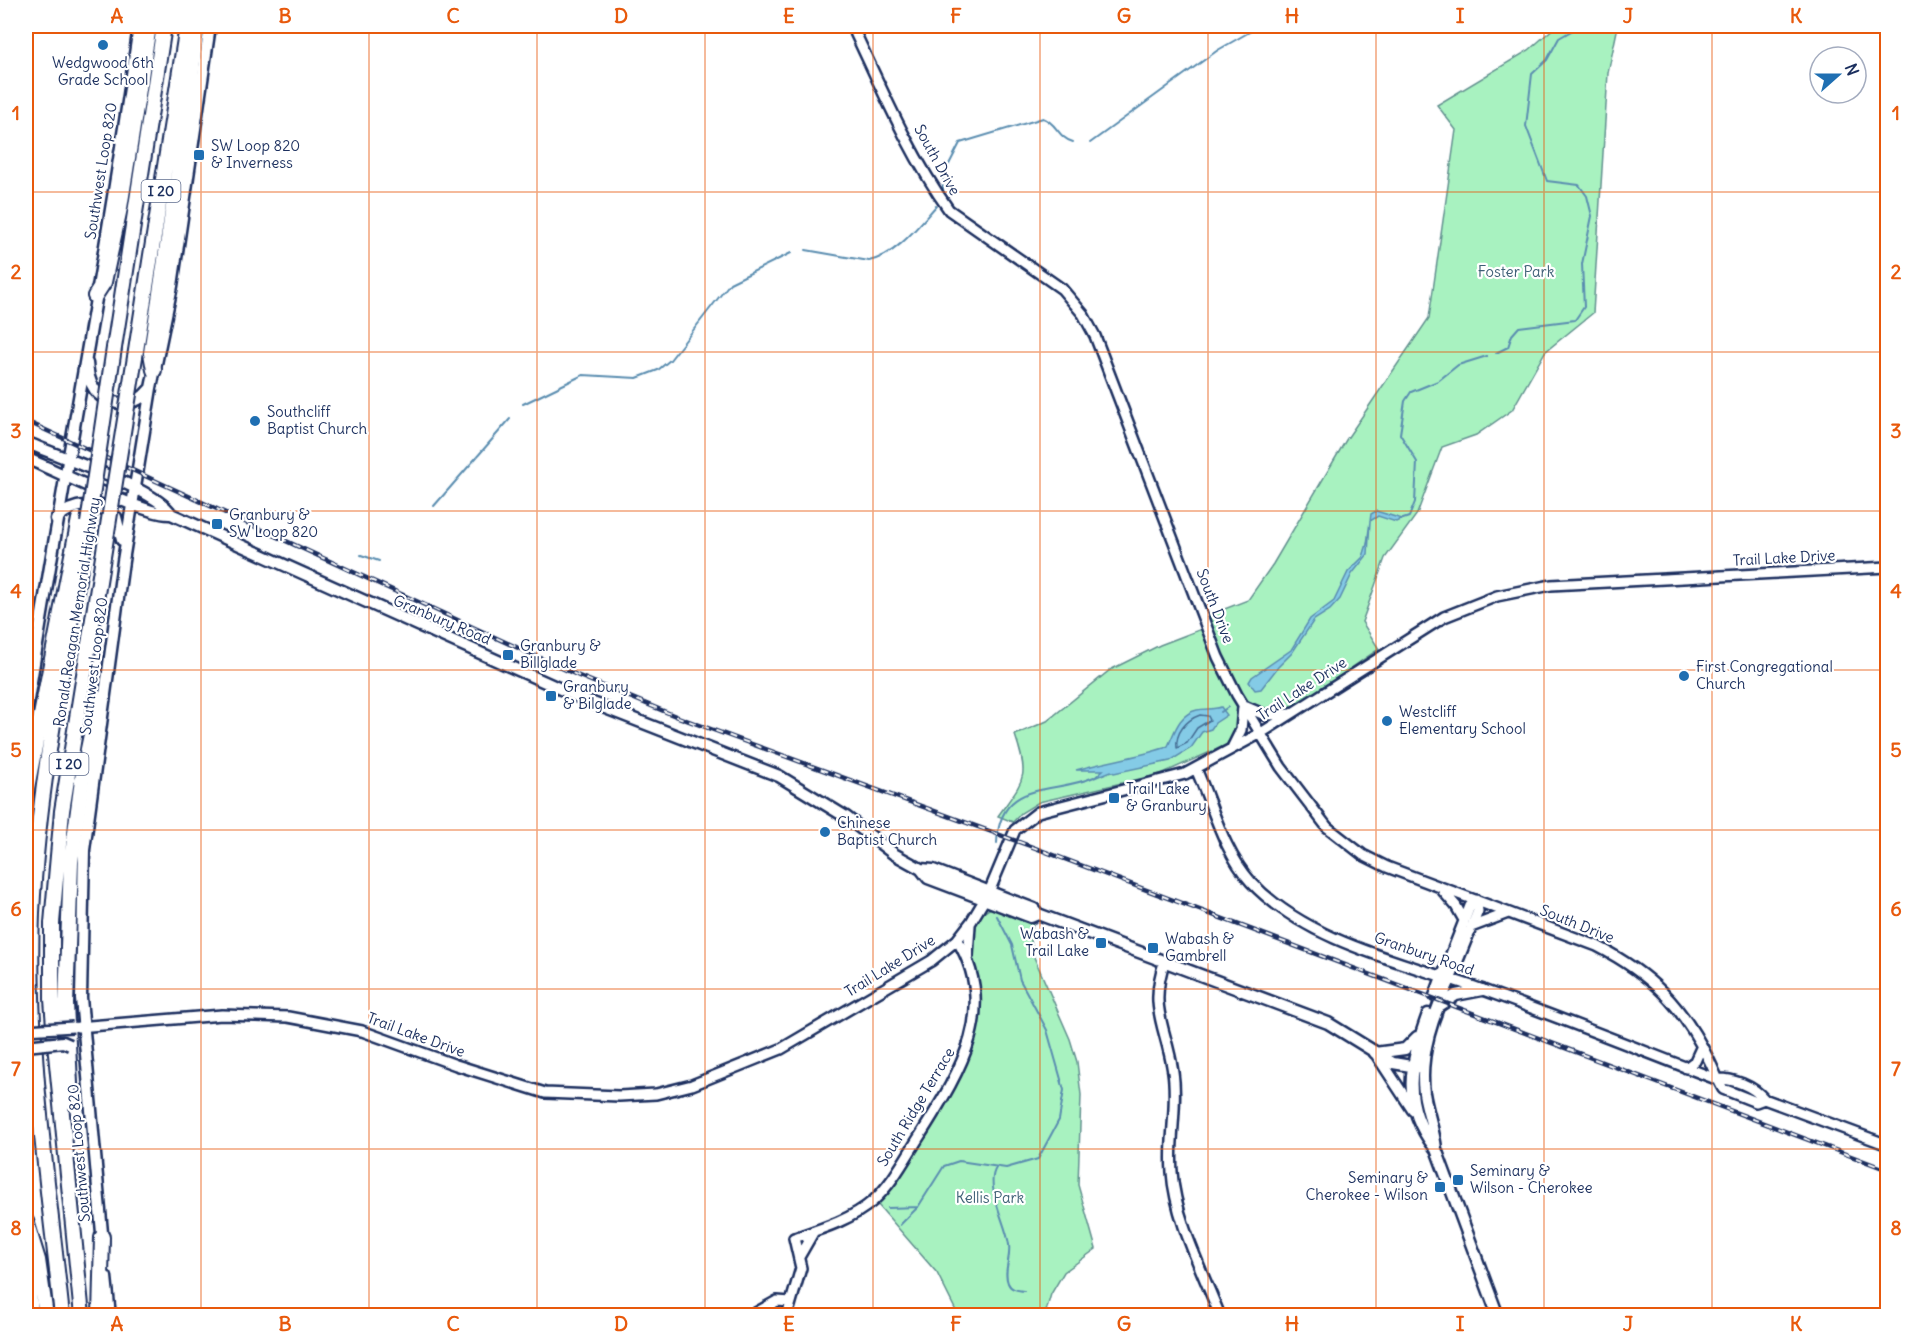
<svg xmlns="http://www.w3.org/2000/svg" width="1913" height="1341" viewBox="0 0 1913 1341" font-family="Delius,sans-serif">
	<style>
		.green { fill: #a8f2c0; stroke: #62908f; stroke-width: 1.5 }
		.water { fill: #84cbe6; stroke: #5a8db0; stroke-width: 1.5 }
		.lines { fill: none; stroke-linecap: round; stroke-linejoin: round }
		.shore { stroke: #456d94; stroke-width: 1.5 }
		.stream { stroke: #5a8db0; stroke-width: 2 }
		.tertiary-casing { stroke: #1b2f5e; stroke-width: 14 }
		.secondary-casing { stroke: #1b2f5e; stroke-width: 15 }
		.motorway-casing { stroke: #1b2f5e; stroke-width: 18 }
		.tertiary { stroke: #fff; stroke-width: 9 }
		.secondary { stroke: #fff; stroke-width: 10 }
		.motorway { stroke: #fff; stroke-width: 14 }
		.rail-casing { stroke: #1b2f5e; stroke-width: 4.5 }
		.rail { stroke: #fff; stroke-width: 2; stroke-dasharray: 7; stroke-linecap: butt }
		.tertiary-bridge-casing { stroke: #1b2f5e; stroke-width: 14; stroke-linecap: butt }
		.secondary-bridge-casing { stroke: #1b2f5e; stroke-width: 15; stroke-linecap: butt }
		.motorway-bridge-casing { stroke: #1b2f5e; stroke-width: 18; stroke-linecap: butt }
		.tertiary-bridge { stroke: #fff; stroke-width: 9 }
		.secondary-bridge { stroke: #fff; stroke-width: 10 }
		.motorway-bridge { stroke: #fff; stroke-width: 14 }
		.grid { fill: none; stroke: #e8590c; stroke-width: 1.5; stroke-opacity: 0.55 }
		.poi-dot { fill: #1f6fb2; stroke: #fff; stroke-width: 2 }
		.labels { text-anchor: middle; stroke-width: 4.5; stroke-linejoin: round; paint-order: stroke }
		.shield { fill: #fff; stroke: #5f6d8e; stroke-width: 1.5 }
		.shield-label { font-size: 14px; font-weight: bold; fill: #1b2f5e }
		.poi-label { font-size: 15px; fill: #1b2f5e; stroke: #fff; text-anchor: start }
		.street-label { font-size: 15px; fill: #1b2f5e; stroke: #fff }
		.park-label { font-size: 15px; fill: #3e6076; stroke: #fff }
		.neatline { fill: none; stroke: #e8590c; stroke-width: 2 }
		.grid-label { font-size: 20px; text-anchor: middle; font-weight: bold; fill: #e8590c }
	</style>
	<rect width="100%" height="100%" fill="#fff"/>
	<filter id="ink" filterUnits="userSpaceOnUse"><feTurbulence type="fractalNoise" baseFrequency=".0167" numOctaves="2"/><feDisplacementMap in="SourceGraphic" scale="12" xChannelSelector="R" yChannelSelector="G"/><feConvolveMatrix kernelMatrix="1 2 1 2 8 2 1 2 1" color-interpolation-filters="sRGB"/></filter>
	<g filter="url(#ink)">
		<!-- green -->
		<path class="green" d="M1556 26H1618L1608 73 1593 313 1545 352 1512 410 1476 435 1442 447 1417 514 1385 558 1362 622 1379 649C1359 662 1299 707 1279 711 1266 713 1256 707 1245 699L1237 705 1238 728 1226 745 1161 774 1039 802 1021 813 1013 822 998 816C1024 779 1030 779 1015 735L1047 721 1110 670 1160 645 1212 625 1209 615 1248 600 1273 564 1346 440 1429 318 1456 130 1437 105 1529 50Z
			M991 908 1033 922 1031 941 1034 957 1070 1039 1077 1062 1081 1095 1078 1185 1096 1249 1064 1272 1051 1294 1045 1315H958L937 1273 878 1205C909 1163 971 1075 977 1025 982 993 952 927 991 908Z"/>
		<!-- water -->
		<path class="water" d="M1376 511 1402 519 1396 522 1378 516 1370 521 1368 554 1352 574 1340 599 1330 610 1314 620 1292 653 1278 667 1261 689 1255 690 1249 682 1252 677 1291 650 1310 619 1334 601 1348 572 1363 557 1367 544 1371 514Z
			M1221 707 1227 715 1215 723 1211 729 1202 732 1191 748 1170 761 1114 773 1111 771 1094 778 1103 770H1076C1106 761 1134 758 1164 748L1168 746C1175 731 1179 714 1197 710 1206 708 1212 710 1221 707Z"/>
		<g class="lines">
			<!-- shore -->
			<path class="shore" d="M1200 715 1208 716 1210 720 1197 728 1187 743 1177 748C1175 733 1186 720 1200 715Z"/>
			<!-- stream -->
			<path class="stream" d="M1090 143 1218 50 1260 26
				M943 192V176L960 143 1043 118C1057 123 1058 138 1073 142
				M806 250 869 261C897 255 918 226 936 206
				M1496 353 1508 347 1512 335 1519 327 1575 320 1584 307 1582 264 1592 216 1587 196 1579 185 1547 181 1526 126 1532 74 1547 60 1559 38 1580 26
				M523 404 583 375 637 378 658 370 670 360 730 283 791 253
				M434 506 510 419
				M1400 520 1409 517 1415 502 1417 462 1400 434 1405 401 1411 392 1438 381 1458 365 1487 356
				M361 555 379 561
				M1221 712 1228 707
				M997 843C999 778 1054 795 1094 777
				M996 1168C984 1186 1007 1225 1009 1245 1011 1259 1003 1270 1008 1283 1011 1290 1017 1290 1024 1291
				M888 1208 918 1207
				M900 1225 918 1207 944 1166 959 1161 1006 1168 1038 1159 1059 1120 1064 1090 1047 1030 1020 980 1012 945 997 916"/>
			<defs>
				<path id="tertiary" d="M852 26C881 87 909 154 949 210L1062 289 1083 314 1095 336 1218 657 1237 695 1281 767 1327 827 1363 855 1387 867 1597 946C1651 974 1682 1005 1709 1060 1714 1070 1717 1079 1723 1089L1756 1102 1764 1099
					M1244 706 1265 715 1288 714
					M1232 748 1241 730 1243 707
					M1196 769C1213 806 1223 851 1251 882 1308 943 1407 963 1483 990 1561 1018 1638 1049 1716 1079 1733 1078 1753 1086 1764 1099L1888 1145
					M1443 891 1456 906 1464 920
					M1471 927 1508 913
					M968 956 970 925
					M1165 960C1148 1009 1166 1025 1173 1072 1178 1105 1169 1139 1172 1172 1175 1219 1203 1272 1220 1316
					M1442 977 1470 906 1476 900
					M1450 980 1478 911 1476 900
					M78 1027 222 1015 288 1017 362 1031 456 1065 545 1093 619 1096 656 1094 692 1085 781 1049 931 961 957 940 971 922 989 892 1015 830 1038 812 1185 774 1261 733 1444 617 1497 596 1551 585 1888 567
					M1686 1068 1695 1061 1701 1048
					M799 1257 814 1231
					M750 1316 777 1301 791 1302
					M787 1316 801 1268 794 1238C821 1229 851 1220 873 1201 893 1183 906 1157 921 1134 959 1073 1000 1010 957 940"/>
				<path id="secondary" d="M87 363C88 373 89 382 95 390 109 408 136 407 149 390
					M26 442C56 456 157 489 171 514
					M26 458C52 469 149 517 171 514L585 700 779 776 846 817 894 854 921 869 928 878 1031 917 1038 914
					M56 519C74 502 96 501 116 517L122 540
					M26 713C62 483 107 255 139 26
					M921 869 933 870 1034 909 1038 914 1328 1023 1393 1063 1423 1068
					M1450 980C1433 1015 1419 1054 1424 1093 1427 1112 1434 1129 1436 1149L1498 1316
					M1435 996 1442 977
					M1439 1006 1456 995 1482 990
					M1428 1014C1410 1064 1400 1103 1435 1148
					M1375 1053 1405 1049 1417 1037
					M1377 1055 1413 1110
					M27 1236 33 1316
					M103 1244 81 998 84 850 123 561 151 388 172 286 210 26
					M106 1277 110 1316"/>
				<path id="motorway" d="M95 296 104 282 120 208 149 26
					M114 348 164 26
					M135 357 187 26
					M154 370 151 353 187 114 197 26
					M26 793 79 519
					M65 1102 70 1083 66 1004 71 862 83 773 97 706 103 698
					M26 1221 38 1260 46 1316
					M62 1316C48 1183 27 1047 32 913 38 783 66 652 88 523
					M82 1316 56 1054 52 999V923L62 811 107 532
					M100 1316 102 1237"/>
			</defs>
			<!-- tertiary casing -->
			<use href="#tertiary" class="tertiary-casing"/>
			<!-- secondary casing -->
			<use href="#secondary" class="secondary-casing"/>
			<!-- motorway casing -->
			<use href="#motorway" class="motorway-casing"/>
			<!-- tertiary -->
			<use href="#tertiary" class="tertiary"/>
			<!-- secondary -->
			<use href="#secondary" class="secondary"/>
			<!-- motorway -->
			<use href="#motorway" class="motorway"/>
			<defs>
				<path id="rail" d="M26 421 579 676 678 717 1030 846 1888 1170"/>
			</defs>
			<!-- rail casing -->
			<use href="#rail" class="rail-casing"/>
			<!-- rail -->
			<use href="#rail" class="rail"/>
			<defs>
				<path id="tertiary-bridge" d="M26 1030 73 1027"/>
				<path id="secondary-bridge" d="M26 1046 63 1042 70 1045"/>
				<path id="motorway-bridge" d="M88 523 114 348
					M107 532 135 357"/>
			</defs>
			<!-- tertiary-bridge casing -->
			<use href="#tertiary-bridge" class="tertiary-bridge-casing"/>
			<!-- secondary-bridge casing -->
			<use href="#secondary-bridge" class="secondary-bridge-casing"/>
			<!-- motorway-bridge casing -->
			<use href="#motorway-bridge" class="motorway-bridge-casing"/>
			<!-- tertiary-bridge -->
			<use href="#tertiary-bridge" class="tertiary-bridge"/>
			<!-- secondary-bridge -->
			<use href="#secondary-bridge" class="secondary-bridge"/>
			<!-- motorway-bridge -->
			<use href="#motorway-bridge" class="motorway-bridge"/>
		</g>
	</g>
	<!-- grid -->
	<path class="grid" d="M201 26V1316M369 26V1316M537 26V1316M705 26V1316M873 26V1316M1040 26V1316M1208 26V1316M1376 26V1316M1544 26V1316M1712 26V1316M26 192H1888M26 352H1888M26 511H1888M26 670H1888M26 830H1888M26 989H1888M26 1149H1888"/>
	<!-- markers -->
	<g class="poi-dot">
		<circle cx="103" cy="45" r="6"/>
		<rect x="193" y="149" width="12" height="12" rx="3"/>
		<circle cx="255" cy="421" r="6"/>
		<rect x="211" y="518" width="12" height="12" rx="3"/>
		<rect x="502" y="649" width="12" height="12" rx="3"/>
		<circle cx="1684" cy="676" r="6"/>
		<rect x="545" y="690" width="12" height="12" rx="3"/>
		<circle cx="1387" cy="721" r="6"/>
		<rect x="1108" y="792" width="12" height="12" rx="3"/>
		<circle cx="825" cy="832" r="6"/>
		<rect x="1095" y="937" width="12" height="12" rx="3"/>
		<rect x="1147" y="942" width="12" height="12" rx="3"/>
		<rect x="1452" y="1174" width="12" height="12" rx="3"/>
		<rect x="1434" y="1181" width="12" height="12" rx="3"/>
	</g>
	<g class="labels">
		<!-- shield labels -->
		<g class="shield">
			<rect x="141.5" y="180" width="39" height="22" rx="4.5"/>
			<rect x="49.5" y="753" width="39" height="22" rx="4.5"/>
		</g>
		<g class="shield-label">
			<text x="161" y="196">I 20</text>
			<text x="69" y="769">I 20</text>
		</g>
		<!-- poi labels -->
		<g class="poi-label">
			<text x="103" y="68" text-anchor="middle">Wedgwood 6th<tspan x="103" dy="17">Grade School</tspan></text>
			<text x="211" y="151">SW Loop 820<tspan x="211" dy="17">&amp; Inverness</tspan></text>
			<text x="267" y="417">Southcliff<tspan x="267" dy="17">Baptist Church</tspan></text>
			<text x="229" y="520">Granbury &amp;<tspan x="229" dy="17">SW Loop 820</tspan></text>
			<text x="520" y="651">Granbury &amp;<tspan x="520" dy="17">Billglade</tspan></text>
			<text x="1696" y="672">First Congregational<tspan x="1696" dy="17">Church</tspan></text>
			<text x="563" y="692">Granbury<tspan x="563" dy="17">&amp; Bilglade</tspan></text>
			<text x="1399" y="717">Westcliff<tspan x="1399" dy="17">Elementary School</tspan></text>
			<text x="1126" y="794">Trail Lake<tspan x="1126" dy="17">&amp; Granbury</tspan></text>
			<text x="837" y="828">Chinese<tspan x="837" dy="17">Baptist Church</tspan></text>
			<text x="1089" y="939" text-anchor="end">Wabash &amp;<tspan x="1089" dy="17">Trail Lake</tspan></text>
			<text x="1165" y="944">Wabash &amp;<tspan x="1165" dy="17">Gambrell</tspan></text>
			<text x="1470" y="1176">Seminary &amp;<tspan x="1470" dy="17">Wilson - Cherokee</tspan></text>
			<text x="1428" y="1183" text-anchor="end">Seminary &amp;<tspan x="1428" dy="17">Cherokee - Wilson</tspan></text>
		</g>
		<!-- street labels -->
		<g class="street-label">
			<text transform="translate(937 160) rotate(61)" y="5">South Drive</text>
			<text transform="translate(101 171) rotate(-81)" y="5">Southwest Loop 820</text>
			<text transform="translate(1784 558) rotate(-3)" y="5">Trail Lake Drive</text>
			<text transform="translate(1215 606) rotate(69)" y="5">South Drive</text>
			<text transform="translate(77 612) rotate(-81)" y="5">Ronald Reagan Memorial Highway</text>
			<text transform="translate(442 620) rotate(23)" y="5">Granbury Road</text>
			<text transform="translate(94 666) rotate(-83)" y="5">Southwest Loop 820</text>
			<text transform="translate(1302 689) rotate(-33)" y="5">Trail Lake Drive</text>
			<text transform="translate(1577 924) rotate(22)" y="5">South Drive</text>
			<text transform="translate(1424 954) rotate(19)" y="5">Granbury Road</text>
			<text transform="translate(890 966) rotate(-32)" y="5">Trail Lake Drive</text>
			<text transform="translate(416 1035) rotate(20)" y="5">Trail Lake Drive</text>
			<text transform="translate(916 1107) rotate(-59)" y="5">South Ridge Terrace</text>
			<text transform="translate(79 1153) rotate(-95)" y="5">Southwest Loop 820</text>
		</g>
		<!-- park labels -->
		<g class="park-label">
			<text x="1516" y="277">Foster Park</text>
			<text x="990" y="1203">Kellis Park</text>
		</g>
	</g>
	<!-- margin -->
	<rect width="1913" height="1341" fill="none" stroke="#fff" stroke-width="66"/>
	<!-- north arrow -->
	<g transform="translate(1838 75) rotate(69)"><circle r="28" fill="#ffffff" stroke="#a4acbf" stroke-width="1.5"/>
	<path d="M0-4.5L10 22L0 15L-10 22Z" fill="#1f6fb2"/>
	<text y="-9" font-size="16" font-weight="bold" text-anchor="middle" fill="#1b2f5e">N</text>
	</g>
	<rect x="33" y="33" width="1847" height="1275" class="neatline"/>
	<g class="grid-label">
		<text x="117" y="23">A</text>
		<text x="285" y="23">B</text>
		<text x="453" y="23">C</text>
		<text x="621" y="23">D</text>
		<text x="789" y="23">E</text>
		<text x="956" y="23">F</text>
		<text x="1124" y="23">G</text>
		<text x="1292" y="23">H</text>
		<text x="1460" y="23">I</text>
		<text x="1628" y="23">J</text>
		<text x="1796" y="23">K</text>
		<text x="16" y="120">1</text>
		<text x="1896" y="120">1</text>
		<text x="16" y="279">2</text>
		<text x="1896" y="279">2</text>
		<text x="16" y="438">3</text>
		<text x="1896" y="438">3</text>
		<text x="16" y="598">4</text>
		<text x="1896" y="598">4</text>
		<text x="16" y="757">5</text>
		<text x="1896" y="757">5</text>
		<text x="16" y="916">6</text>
		<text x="1896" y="916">6</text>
		<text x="16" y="1076">7</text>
		<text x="1896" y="1076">7</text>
		<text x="16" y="1235">8</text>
		<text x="1896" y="1235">8</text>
		<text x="117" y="1331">A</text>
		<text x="285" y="1331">B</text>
		<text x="453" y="1331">C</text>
		<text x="621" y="1331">D</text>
		<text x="789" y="1331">E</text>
		<text x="956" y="1331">F</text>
		<text x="1124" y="1331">G</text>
		<text x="1292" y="1331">H</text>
		<text x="1460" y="1331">I</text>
		<text x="1628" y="1331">J</text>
		<text x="1796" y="1331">K</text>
	</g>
</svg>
